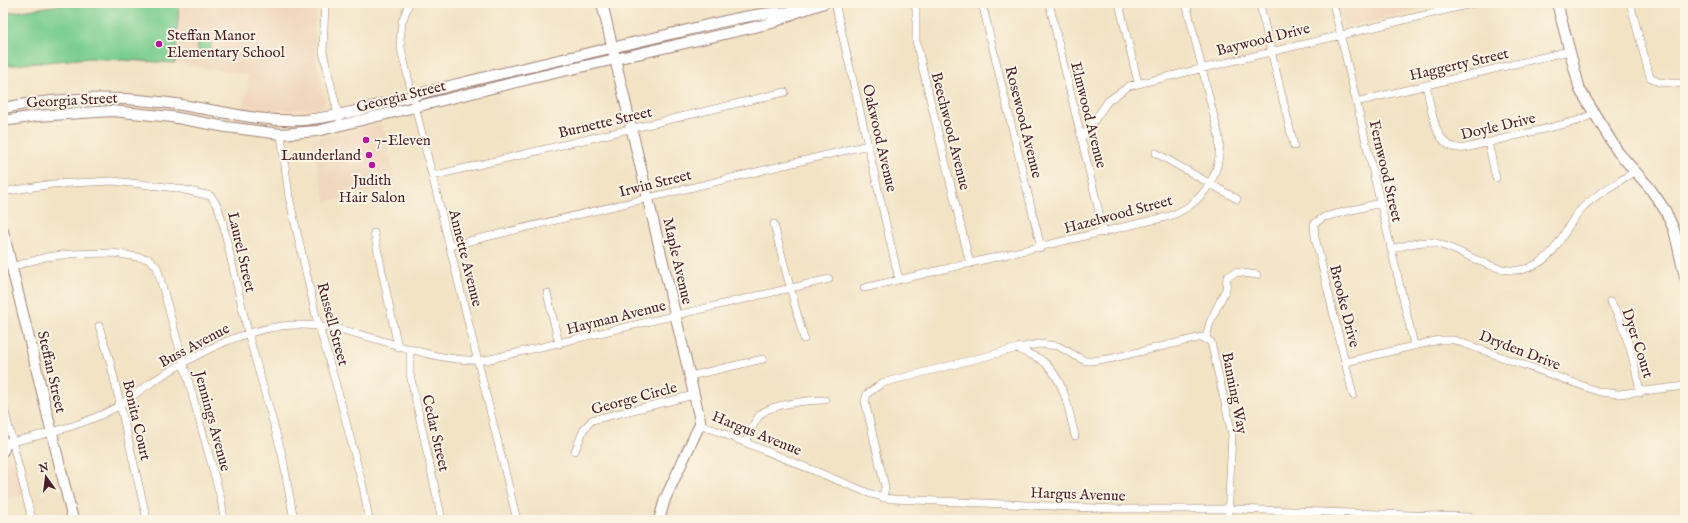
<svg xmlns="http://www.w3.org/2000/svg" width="1688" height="523" viewBox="0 0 1688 523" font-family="'IM FELL English',serif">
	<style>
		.built { fill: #f0d6bc }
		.green { fill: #7ace90; stroke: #62765e }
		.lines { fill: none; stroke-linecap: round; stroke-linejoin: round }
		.street-casing { stroke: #9e8178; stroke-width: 8 }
		.secondary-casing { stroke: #9e8178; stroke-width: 12 }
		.street { stroke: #fff; stroke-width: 7 }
		.secondary { stroke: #fff; stroke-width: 10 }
		.poi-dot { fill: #b5179e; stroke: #fcf5e5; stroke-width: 1.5 }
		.labels { text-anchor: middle; stroke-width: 4; stroke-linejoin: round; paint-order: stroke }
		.poi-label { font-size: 15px; fill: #4a1f2b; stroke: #fcf5e5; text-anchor: start }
		.street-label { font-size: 15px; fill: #4a1f2b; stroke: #fcf5e5 }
	</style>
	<rect width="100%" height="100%" fill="#fcf5e5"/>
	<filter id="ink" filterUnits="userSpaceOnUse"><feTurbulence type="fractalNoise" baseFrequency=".025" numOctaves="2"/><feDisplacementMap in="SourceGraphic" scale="8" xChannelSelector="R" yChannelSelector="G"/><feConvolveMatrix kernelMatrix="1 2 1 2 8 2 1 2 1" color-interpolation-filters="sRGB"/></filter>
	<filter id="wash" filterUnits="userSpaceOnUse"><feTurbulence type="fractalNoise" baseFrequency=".012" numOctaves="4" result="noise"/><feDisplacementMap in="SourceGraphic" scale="16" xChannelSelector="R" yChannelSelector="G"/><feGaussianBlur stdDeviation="0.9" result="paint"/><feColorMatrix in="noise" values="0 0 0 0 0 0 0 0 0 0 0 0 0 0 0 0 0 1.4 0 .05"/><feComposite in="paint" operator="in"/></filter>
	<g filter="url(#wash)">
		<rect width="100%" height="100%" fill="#f2e3c5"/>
		<!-- built -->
		<path class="built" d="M72 3H317L314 30 317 65 325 102 321 108 300 110H273L244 107 249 75 175 63 89 58 3 66V14Z
			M1338 3H1448L1350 26 1344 24Z
			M382 124 396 185 326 202 311 139Z
			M3 411 23 494 3 500Z"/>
		<!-- green -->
		<path class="green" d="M72 3H179L175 63 89 58 3 66V14Z
			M198 40H211V56L198 55Z"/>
	</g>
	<g filter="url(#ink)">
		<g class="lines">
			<defs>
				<path id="street" d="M325 3 323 52 339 118
					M409 3 402 22 400 40 402 53 517 520
					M835 3 899 280
					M915 3 916 10V41L970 264
					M982 3 1041 248
					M1049 3 1104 233
					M1119 3 1138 83
					M1333 3 1414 345
					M1630 3 1650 77 1658 82 1685 84
					M1261 9 1294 146
					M1426 85C1432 108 1433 152 1465 148L1577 121 1593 114
					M1356 102 1569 51
					M281 134 289 197 316 316 339 395 363 487 369 520
					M1081 139 1108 101 1129 86 1475 3
					M1488 142 1496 178
					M1156 153 1237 199
					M432 176 785 92
					M3 192 52 184 113 181 176 188 211 196 218 207 223 224 248 333 282 454 294 520
					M774 224C783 263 794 301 804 339
					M374 233 398 347
					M449 246 868 145
					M1391 249C1403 246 1417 241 1430 242 1465 247 1500 285 1537 264 1558 253 1566 225 1582 208 1597 193 1618 183 1635 171
					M11 267 46 257 70 254 114 253 149 259 157 267 221 499 224 520
					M864 288 1170 216C1204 203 1223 173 1219 137L1186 3
					M547 293 559 344
					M1610 302C1625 323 1636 367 1640 393
					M99 326 110 361 147 520
					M1206 338 1210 322 1226 289 1227 277 1237 272 1257 275
					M1018 348C1026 355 1037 355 1045 363 1065 381 1069 412 1075 436
					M410 351V374L442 520
					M1346 362 1439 340H1454L1600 392 1619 394 1685 386
					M690 376 763 359
					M1353 395 1315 237 1314 224 1324 217 1380 203
					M3 404 32 520
					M700 424 871 494 892 499 1116 509H1235L1469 517
					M746 442C750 434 753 422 760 415 769 404 811 400 825 400
					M3 444C41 435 80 427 115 408 128 400 140 390 152 382 193 356 233 333 281 326 352 317 414 364 486 360L829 279
					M575 451 584 429 592 420 694 395
					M883 498 885 487 865 401 867 394 882 383 1018 348 1039 344 1058 346 1085 361H1091L1109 359 1202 337 1211 342 1232 434 1228 520"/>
				<path id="secondary" d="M602 3 700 420V424L665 499 659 520
					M1557 3 1580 90 1618 152 1649 187 1665 210 1674 230 1685 277
					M3 108C55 98 108 96 160 102 208 107 256 123 304 120 349 116 401 98 446 87 520 68 596 52 670 34 710 25 752 12 793 12
					M3 121 37 116 112 111 172 117 226 127 281 134 317 131 537 77 772 23 797 12 824 3
					M3 231 73 520
					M3 441 6 444 3 451"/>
			</defs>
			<!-- street casing -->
			<use href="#street" class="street-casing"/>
			<!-- secondary casing -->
			<use href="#secondary" class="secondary-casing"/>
			<!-- street -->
			<use href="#street" class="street"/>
			<!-- secondary -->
			<use href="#secondary" class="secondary"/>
		</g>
	</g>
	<!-- markers -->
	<g class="poi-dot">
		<circle cx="159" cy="44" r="4"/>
		<circle cx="366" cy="140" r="4"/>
		<circle cx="369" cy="155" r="4"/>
		<circle cx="372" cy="165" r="4"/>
	</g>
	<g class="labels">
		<!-- poi labels -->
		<g class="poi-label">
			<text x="167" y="40">Steffan Manor<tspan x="167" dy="17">Elementary School</tspan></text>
			<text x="374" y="145">7-Eleven</text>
			<text x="361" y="160" text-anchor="end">Launderland</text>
			<text x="372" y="185" text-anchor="middle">Judith<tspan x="372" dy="17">Hair Salon</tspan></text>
		</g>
		<!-- street labels -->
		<g class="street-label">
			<text transform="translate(1263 39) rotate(-14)" y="5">Baywood Drive</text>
			<text transform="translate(1459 64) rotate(-13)" y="5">Haggerty Street</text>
			<text transform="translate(401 96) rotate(-14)" y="5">Georgia Street</text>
			<text transform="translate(72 100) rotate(-3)" y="5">Georgia Street</text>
			<text transform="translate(1089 115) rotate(76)" y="5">Elmwood Avenue</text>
			<text transform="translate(605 122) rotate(-13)" y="5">Burnette Street</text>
			<text transform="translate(1024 122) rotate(76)" y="5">Rosewood Avenue</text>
			<text transform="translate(1498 126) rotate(-13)" y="5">Doyle Drive</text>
			<text transform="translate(951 131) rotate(76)" y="5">Beechwood Avenue</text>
			<text transform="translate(880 138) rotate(77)" y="5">Oakwood Avenue</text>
			<text transform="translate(1386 171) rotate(77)" y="5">Fernwood Street</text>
			<text transform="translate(655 183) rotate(-14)" y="5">Irwin Street</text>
			<text transform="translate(1118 214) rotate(-15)" y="5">Hazelwood Street</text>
			<text transform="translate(242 252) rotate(77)" y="5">Laurel Street</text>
			<text transform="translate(466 258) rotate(76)" y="5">Annette Avenue</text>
			<text transform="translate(678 261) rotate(77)" y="5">Maple Avenue</text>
			<text transform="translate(1345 306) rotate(76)" y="5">Brooke Drive</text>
			<text transform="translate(616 317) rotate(-14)" y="5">Hayman Avenue</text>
			<text transform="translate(333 324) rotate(75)" y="5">Russell Street</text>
			<text transform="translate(1638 343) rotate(72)" y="5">Dyer Court</text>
			<text transform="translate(194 345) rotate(-28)" y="5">Buss Avenue</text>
			<text transform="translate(1520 350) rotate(21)" y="5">Dryden Drive</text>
			<text transform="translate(52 372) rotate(77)" y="5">Steffan Street</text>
			<text transform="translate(1235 393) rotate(79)" y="5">Banning Way</text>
			<text transform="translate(634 398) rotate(-15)" y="5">George Circle</text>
			<text transform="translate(137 420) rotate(77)" y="5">Bonita Court</text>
			<text transform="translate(213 421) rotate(75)" y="5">Jennings Avenue</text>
			<text transform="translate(436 433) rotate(77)" y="5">Cedar Street</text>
			<text transform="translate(757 433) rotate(22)" y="5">Hargus Avenue</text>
			<text transform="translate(1078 494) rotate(2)" y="5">Hargus Avenue</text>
		</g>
	</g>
	<!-- margin -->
	<rect width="1688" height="523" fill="none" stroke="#fcf5e5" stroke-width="16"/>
	<!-- north arrow -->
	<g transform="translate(46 477) rotate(346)" stroke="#fcf5e5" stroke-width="3" paint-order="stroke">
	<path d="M0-3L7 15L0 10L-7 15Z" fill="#4a1f2b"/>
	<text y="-6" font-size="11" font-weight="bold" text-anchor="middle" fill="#4a1f2b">N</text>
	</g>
</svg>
